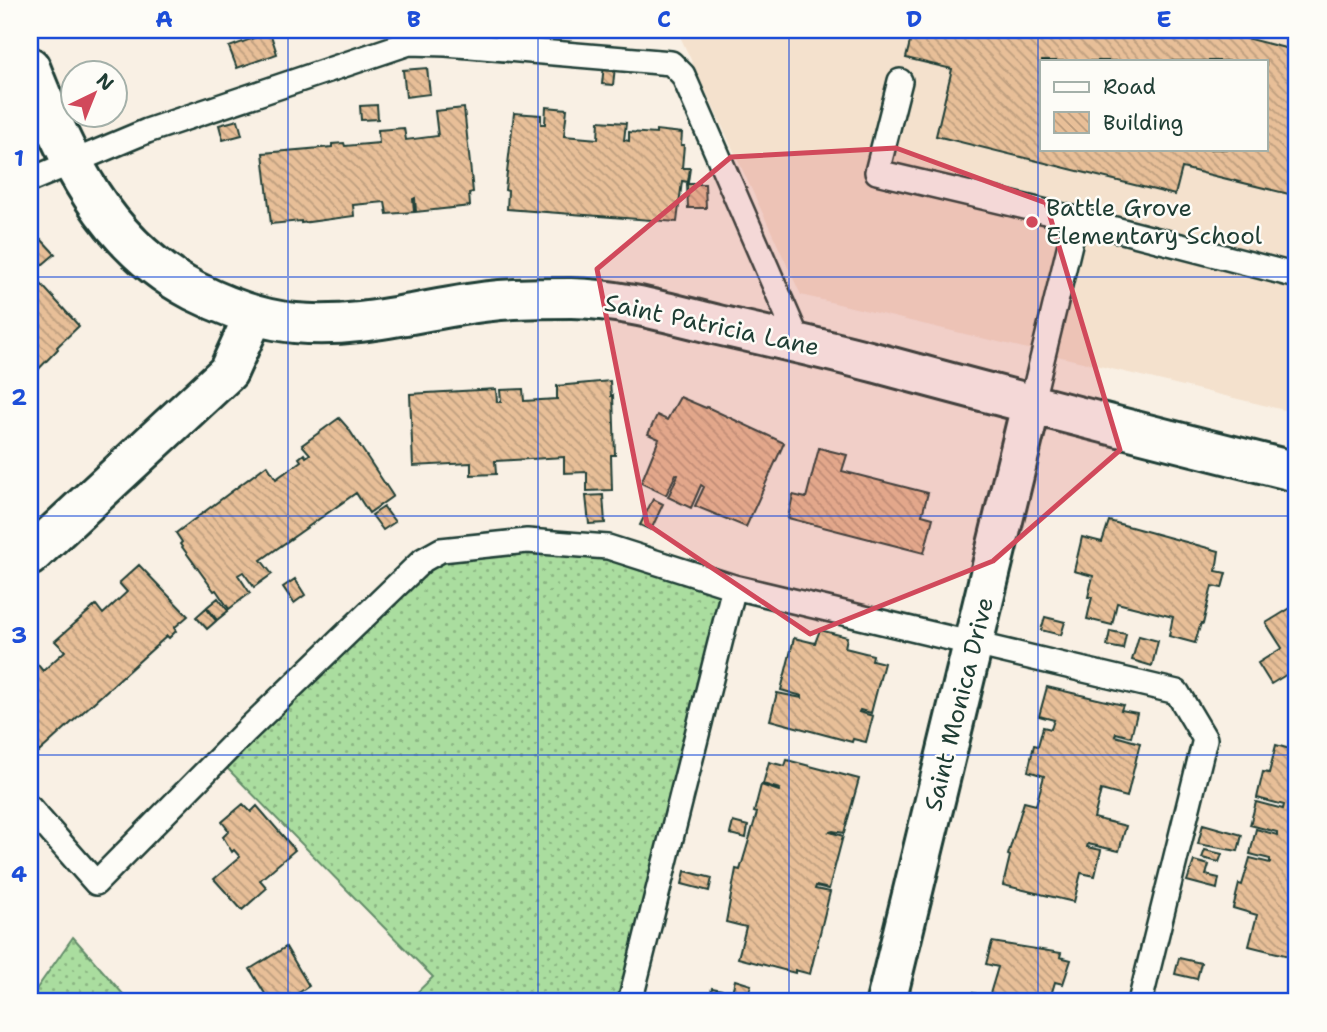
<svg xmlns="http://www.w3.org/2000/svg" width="1327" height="1032" viewBox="0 0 1327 1032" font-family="'Shantell Sans',sans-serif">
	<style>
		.built { fill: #f4e1cd; fill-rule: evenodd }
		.grass { fill: url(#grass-dots); stroke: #648d6a; stroke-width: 2 }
		.building { fill: url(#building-back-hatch); stroke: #1f3d34; stroke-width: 2; fill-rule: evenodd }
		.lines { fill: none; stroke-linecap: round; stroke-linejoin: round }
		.service-casing { stroke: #1f3d34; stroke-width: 28 }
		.minor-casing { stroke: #1f3d34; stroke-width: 44 }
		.service { stroke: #fdfcf7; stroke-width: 23 }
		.minor { stroke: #fdfcf7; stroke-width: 38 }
		.marked { fill: #d1495b; fill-opacity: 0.2; stroke: #d1495b; stroke-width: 5; stroke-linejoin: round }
		.grid { fill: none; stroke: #1d4ed8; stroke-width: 2; stroke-opacity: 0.55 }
		.poi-dot { fill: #d1495b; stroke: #fdfcf7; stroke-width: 2.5 }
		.labels { text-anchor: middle; stroke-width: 5; stroke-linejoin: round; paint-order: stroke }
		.poi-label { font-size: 24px; fill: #1f3d34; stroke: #fdfcf7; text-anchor: start }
		.street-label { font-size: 24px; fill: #1f3d34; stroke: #fdfcf7 }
		.neatline { fill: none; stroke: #1d4ed8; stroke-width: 2.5 }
		.grid-label { font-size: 23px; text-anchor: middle; font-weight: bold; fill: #1d4ed8 }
	</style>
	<defs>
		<pattern id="grass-dots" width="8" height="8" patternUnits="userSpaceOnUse" patternTransform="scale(1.75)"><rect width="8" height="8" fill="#aadd9f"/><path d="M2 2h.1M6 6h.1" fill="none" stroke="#8ab482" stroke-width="1.8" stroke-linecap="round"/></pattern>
		<pattern id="building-back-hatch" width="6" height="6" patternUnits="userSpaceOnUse" patternTransform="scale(1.75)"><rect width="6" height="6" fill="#e8bf98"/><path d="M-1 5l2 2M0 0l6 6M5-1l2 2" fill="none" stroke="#bb9c7d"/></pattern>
	</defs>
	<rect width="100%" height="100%" fill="#f9f0e4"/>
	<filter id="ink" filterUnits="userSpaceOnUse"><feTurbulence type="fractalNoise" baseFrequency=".0143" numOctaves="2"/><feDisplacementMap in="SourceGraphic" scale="14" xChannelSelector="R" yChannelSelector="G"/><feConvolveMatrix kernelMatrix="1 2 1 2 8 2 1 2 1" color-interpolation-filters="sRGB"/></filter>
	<g filter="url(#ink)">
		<!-- built -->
		<path class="built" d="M677 30H1297V413L801 295ZM1042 61H1266V149H1042Z"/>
		<!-- grass -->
		<path class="grass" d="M606 550 726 588 623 1002H407L433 977 221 762 443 552Z
			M73 937 130 1002H30V998Z"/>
		<!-- building -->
		<path class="building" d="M913 30H1231L1230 34 1297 51V196L1182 168 1175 195 936 136 952 69 906 58ZM1042 61H1266V149H1042Z
			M270 32 277 54 237 68 229 47Z
			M604 65 615 67 613 85 602 84Z
			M427 68 430 94 406 97 403 70Z
			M377 105 378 119 361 120 360 106Z
			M546 107 567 109 564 136 598 139 599 121 626 123 624 140 629 141V132L656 134V130L682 133 681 145H684L682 168H690L688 182 682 181 677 222 507 209 508 191 505 190 514 113 541 115V124H545Z
			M464 108 473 192 469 193 470 206 416 212 415 198 413 199 414 212 387 214 385 202 353 205 354 216 301 223V221L271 224 263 153 332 147V144L344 143 345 146 379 143 378 130 404 128 406 140 438 136 435 111Z
			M238 120 242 135 223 140 219 125Z
			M687 184H705L706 208H688Z
			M41 239 55 254 42 265 30 251Z
			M31 273 79 326 57 347 58 349 30 378Z
			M610 381 611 396 613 395 615 455H611L612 490 587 491V472L564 473V457L495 461 496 474 471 475V463L413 466 410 394 496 389 497 402H501L500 390 523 389 524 401 557 399V386Z
			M680 397 706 408 707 407 784 443 746 527 695 506 704 487 701 485 691 508 668 497 678 475 676 474 666 495 641 483 659 439 648 434 657 415 667 420Z
			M339 418 348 428 393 496 369 513 356 493 261 560 272 574 254 587 243 572 238 575 250 593 229 609 216 590 214 591 180 544 182 542 176 533 267 465 276 479 301 461 299 458 304 454 306 457 310 454 302 445Z
			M819 448 847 455 842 471 928 493 922 515 933 518 924 553 788 518 793 495 806 498Z
			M603 495 605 523 589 524 586 496Z
			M653 499 663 504 651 530 640 525Z
			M384 507 395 522 383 530 372 515Z
			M1109 521 1219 551 1216 571 1226 573 1222 588 1212 586 1203 624 1201 623 1195 643 1169 636 1173 617 1117 603 1112 625 1087 619 1092 597H1088L1093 576 1074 571 1082 537 1102 542Z
			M139 565 188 616 174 628 176 631 169 638 167 636 39 752 30 741V662L33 659 43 671 65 651 55 641 96 605 103 614 127 592 119 583Z
			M295 579 305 595 294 603 283 587Z
			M218 598 228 611 217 620 207 607Z
			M1297 604V674L1294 670 1271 684 1258 663 1282 648 1266 623Z
			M206 608 216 621 207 629 196 617Z
			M1045 617 1065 622 1061 635 1041 630Z
			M820 630 847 637 845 648 873 655 872 660 884 663 871 713 860 710 859 712 873 716 866 742 853 739 852 742 770 720 777 693 802 698V696L781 690 794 638 815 643Z
			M1110 631 1126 634 1123 649 1107 646Z
			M1139 636 1158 641 1152 666 1132 660Z
			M1047 687 1123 705 1121 710 1137 713 1131 737 1116 733 1115 736 1140 743 1127 797 1101 790 1094 818 1126 826 1119 851 1088 844 1087 847 1101 850 1095 876 1081 873 1074 902 1003 885 1010 856 1008 855 1024 802 1036 805 1044 776 1028 771 1034 745 1038 746 1043 727 1051 729 1054 720 1039 716Z
			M1297 728V743H1291V729Z
			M1276 745 1297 751V958L1249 946 1257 915 1233 908 1239 884 1242 885 1250 858 1270 863V859L1250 854 1256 829 1277 835V832L1250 825 1256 802 1283 809 1284 805 1257 798 1263 772 1269 773Z
			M787 760 859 779 844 833 833 831 830 832 843 836 829 889 816 886 815 889 830 892 810 974 795 970V973L738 958 746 927 726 922 736 869 740 870 757 813 754 812 761 785 779 791 780 789 763 784 769 762 785 766Z
			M243 804 251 812 257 806 295 850 260 880 267 888 242 910 214 879 240 857 234 850 232 852 223 837 229 831 222 822Z
			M733 822 748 826 746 838 730 834Z
			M1203 824 1242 835 1238 851 1198 844Z
			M1205 850 1222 854 1219 862 1202 858Z
			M1194 861 1209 865 1206 875 1219 878 1217 889 1187 881Z
			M685 871 712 878 709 891 682 884Z
			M992 942 1061 953 1060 957 1071 960 1063 984 1055 982 1049 1002H971L973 993 989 997 998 967 986 964Z
			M286 947 309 986 294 996 298 1002H270L250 969Z
			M1179 958 1201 963 1197 979 1175 974Z
			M735 980 751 985 748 996 771 1002H708L712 988 732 992Z
			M1237 996 1261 1002H1236Z"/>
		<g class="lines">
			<defs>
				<path id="service" d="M900 81 877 172 1076 219 1297 276
					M30 180 147 131 409 43 446 44 671 63 683 75 799 342
					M1031 405 1076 219
					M30 808 96 883 246 731 423 560 441 550 527 541 608 547 734 587 1177 692 1205 739 1140 1002
					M630 1002 734 587"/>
				<path id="minor" d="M30 67C65 156 105 245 194 291 224 306 262 320 295 323 365 330 432 306 500 300 523 298 548 298 571 298 622 299 669 313 718 325 771 337 824 349 877 363 1017 401 1157 437 1297 472
					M30 556 228 372 254 315
					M886 1002 1031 405"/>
			</defs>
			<!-- service casing -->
			<use href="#service" class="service-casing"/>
			<!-- minor casing -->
			<use href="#minor" class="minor-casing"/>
			<!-- service -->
			<use href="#service" class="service"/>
			<!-- minor -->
			<use href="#minor" class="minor"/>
		</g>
	</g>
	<!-- marked area -->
	<path class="marked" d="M896 148 1046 203 1120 450 993 561 810 634 647 524 597 269 731 157Z"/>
	<!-- grid -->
	<path class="grid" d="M288 30V1002M538 30V1002M789 30V1002M1038 30V1002M30 277H1297M30 516H1297M30 755H1297"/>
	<!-- markers -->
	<circle class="poi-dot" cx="1032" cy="222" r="7"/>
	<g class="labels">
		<!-- poi labels -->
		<g class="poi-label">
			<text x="1046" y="216">Battle Grove<tspan x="1046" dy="28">Elementary School</tspan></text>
		</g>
		<!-- street labels -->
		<g class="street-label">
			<text transform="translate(712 325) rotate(12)" y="8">Saint Patricia Lane</text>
			<text transform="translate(959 704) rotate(-76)" y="8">Saint Monica Drive</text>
		</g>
	</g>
	<!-- margin -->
	<rect width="1327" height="1032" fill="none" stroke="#fdfcf7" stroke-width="77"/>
	<!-- legend -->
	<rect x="1040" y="60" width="228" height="91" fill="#fdfcf7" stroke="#a4b0a9" stroke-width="2"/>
	<rect x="1054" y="82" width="35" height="10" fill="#fdfcf7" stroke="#a4b0a9" stroke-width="2"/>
	<text x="1103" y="94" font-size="21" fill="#1f3d34">Road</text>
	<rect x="1054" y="112" width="35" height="21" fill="url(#building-back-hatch)" stroke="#a4b0a9" stroke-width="2"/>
	<text x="1103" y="130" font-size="21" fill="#1f3d34">Building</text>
	<!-- north arrow -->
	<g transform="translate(94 94) rotate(43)"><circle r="33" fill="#fdfcf7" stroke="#a4b0a9" stroke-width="2"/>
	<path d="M0-5L12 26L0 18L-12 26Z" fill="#d1495b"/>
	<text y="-10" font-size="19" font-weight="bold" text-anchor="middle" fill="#1f3d34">N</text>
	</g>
	<rect x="38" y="38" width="1250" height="955" class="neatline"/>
	<g class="grid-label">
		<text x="164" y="27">A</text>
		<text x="414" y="27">B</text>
		<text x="664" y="27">C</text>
		<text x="914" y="27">D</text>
		<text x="1164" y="27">E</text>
		<text x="19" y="166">1</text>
		<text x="19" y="405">2</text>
		<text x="19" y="643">3</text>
		<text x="19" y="882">4</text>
	</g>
</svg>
